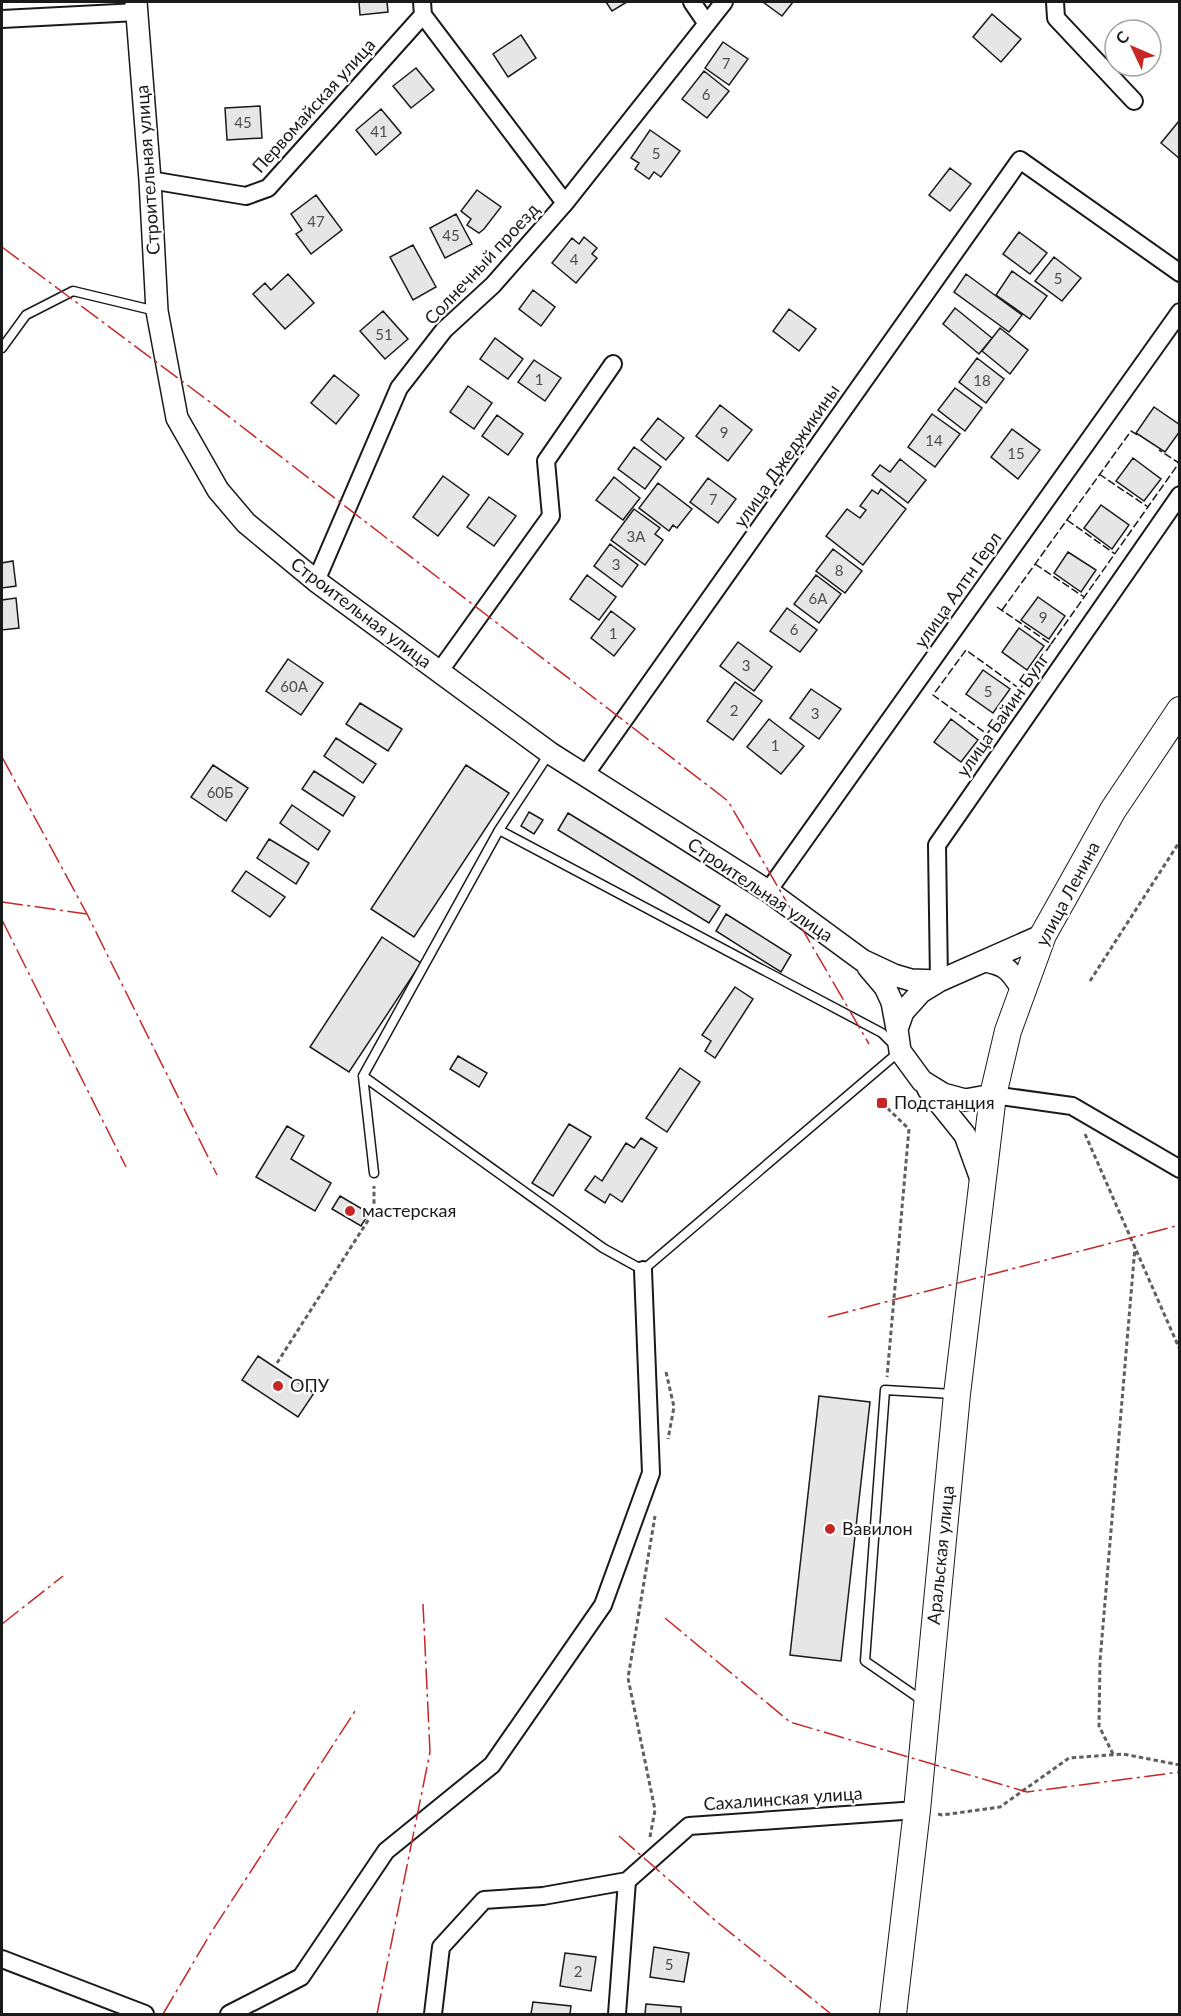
<svg xmlns="http://www.w3.org/2000/svg" width="1181" height="2016" viewBox="0 0 1181 2016" font-family="Lato,sans-serif">
	<style>
		.building { fill: #e6e6e6; stroke: #1a1a1a; stroke-width: 1.5 }
		.lines { fill: none; stroke-linecap: round; stroke-linejoin: round }
		.service-casing { stroke: #1a1a1a; stroke-width: 11 }
		.minor-casing { stroke: #1a1a1a; stroke-width: 20 }
		.tertiary-casing { stroke: #1a1a1a; stroke-width: 24 }
		.primary-casing { stroke: #1a1a1a; stroke-width: 28 }
		.path { stroke: #5f5f5f; stroke-width: 3; stroke-dasharray: 4.5 3; stroke-linecap: butt }
		.service { stroke: #fff; stroke-width: 8 }
		.minor { stroke: #fff; stroke-width: 16 }
		.tertiary { stroke: #fff; stroke-width: 21 }
		.primary { stroke: #fff; stroke-width: 26 }
		.fence { stroke: #1a1a1a; stroke-width: 1.5; stroke-dasharray: 8 3; stroke-linecap: butt }
		.power { stroke: #c62828; stroke-width: 1.5; stroke-dasharray: 21 4.5 3 4.5; stroke-linecap: butt }
		.poi-dot { fill: #c62828; stroke: #fff; stroke-width: 2 }
		.labels { text-anchor: middle; stroke-width: 4.5; stroke-linejoin: round; paint-order: stroke }
		.number-label { font-size: 15px; fill: #4d4d4d }
		.street-label { font-size: 18px; fill: #1a1a1a; stroke: #fff }
		.poi-label { font-size: 18px; fill: #1a1a1a; stroke: #fff; text-anchor: start }
	</style>
	<rect width="100%" height="100%" fill="#fff"/>
	<!-- building -->
	<path class="building" d="M359 2H387L388 12 360 15Z
		M606 2H627L612 11Z
		M763 2H793L782 16Z
		M992 14 1021 39 1001 62 973 37Z
		M521 35 536 58 508 77 493 54Z
		M723 42 748 59 729 85 705 68Z
		M416 68 434 90 411 108 393 86Z
		M704 71 729 91 707 118 682 99Z
		M260 106 262 138 227 140 225 108Z
		M381 109 401 133 376 155 356 130Z
		M1179 121H1180V159L1161 143Z
		M650 130 680 151 661 177 654 172 649 179 635 169 639 163 631 158Z
		M950 168 971 184 950 211 929 195Z
		M477 190 501 207 484 229 479 233 467 225 471 219 461 211Z
		M316 195 342 230 311 254 296 234 302 230 291 214Z
		M456 214 472 244 445 258 430 228Z
		M1019 232 1047 253 1030 274 1003 254Z
		M584 237 597 248 592 254 597 258 576 283 552 263 572 238 579 244Z
		M413 245 436 287 413 300 390 257Z
		M1054 257 1081 278 1062 301 1035 281Z
		M1012 271 1047 296 1030 319 996 295Z
		M288 274 314 303 285 329 253 294 265 283 271 290Z
		M966 274 1022 315 1009 332 954 292Z
		M533 290 555 307 541 326 519 309Z
		M955 308 992 338 979 354 943 324Z
		M789 309 816 329 799 351 773 331Z
		M383 311 408 339 385 359 360 331Z
		M1000 328 1028 350 1010 374 982 351Z
		M495 338 523 359 508 379 480 359Z
		M977 358 1004 379 986 403 959 382Z
		M534 360 561 378 545 401 518 382Z
		M334 375 359 395 336 424 311 403Z
		M468 386 492 403 474 429 450 412Z
		M955 388 982 408 965 431 938 410Z
		M720 405 752 430 728 461 696 436Z
		M1154 407 1180 425V431L1165 452 1136 433Z
		M932 414 960 434 935 467 908 447Z
		M497 415 523 434 508 455 482 436Z
		M658 418 684 438 666 460 641 440Z
		M1012 429 1040 450 1018 479 991 457Z
		M634 447 661 467 645 489 618 469Z
		M1133 458 1161 479 1144 501 1116 481Z
		M900 459 926 480 908 503 872 475 880 465 890 472Z
		M443 476 469 495 438 536 413 517Z
		M614 477 640 498 623 520 596 500Z
		M708 478 736 499 718 523 690 502Z
		M658 483 692 509 677 528 673 525 669 531 639 508Z
		M881 489 906 509 863 565 826 536 847 509 860 518 866 510 860 506 872 490 878 494Z
		M489 497 516 516 494 546 467 527Z
		M1101 505 1129 525 1112 549 1084 528Z
		M634 509 660 528 655 534 663 540 645 565 611 540Z
		M610 544 638 565 622 587 594 566Z
		M833 549 862 571 845 593 816 571Z
		M1068 552 1096 570 1081 592 1054 573Z
		M13 561 16 586 2 588V563Z
		M587 575 616 597 599 620 570 599Z
		M816 575 841 594 819 623 794 604Z
		M1038 597 1065 616 1049 639 1021 620Z
		M16 598 19 628 2 630V600Z
		M787 608 817 630 800 652 770 631Z
		M611 611 635 629 614 656 591 638Z
		M1019 628 1044 646 1027 670 1002 652Z
		M738 642 772 667 754 691 720 666Z
		M288 659 323 683 301 715 266 691Z
		M983 670 1010 689 993 713 966 694Z
		M735 682 762 701 733 740 707 721Z
		M811 689 841 709 819 739 790 718Z
		M360 703 402 729 388 751 346 724Z
		M769 719 804 746 781 774 747 747Z
		M951 719 978 740 961 762 934 742Z
		M336 738 376 764 363 783 324 756Z
		M213 765 248 788 226 821 191 797Z
		M466 765 509 793 414 937 371 909Z
		M314 771 355 797 343 816 302 789Z
		M292 805 330 831 318 850 280 823Z
		M529 812 543 820 534 834 521 826Z
		M568 813 720 906 709 923 558 830Z
		M269 839 309 863 296 884 257 858Z
		M246 871 285 897 270 917 232 891Z
		M726 914 791 955 781 972 716 931Z
		M382 937 421 963 349 1072 310 1047Z
		M735 987 753 999 715 1058 705 1051 711 1041 702 1035Z
		M458 1056 487 1073 479 1087 450 1069Z
		M680 1068 700 1082 667 1132 646 1118Z
		M569 1124 591 1137 553 1196 532 1183Z
		M287 1126 304 1136 291 1159 331 1183 315 1211 256 1177Z
		M641 1138 657 1148 622 1202 610 1194 605 1203 585 1190 595 1176 602 1181 626 1143 634 1148Z
		M340 1196 369 1213 361 1226 332 1209Z
		M258 1356 314 1393 298 1417 242 1380Z
		M819 1396 870 1402 841 1661 790 1655Z
		M654 1947 689 1953 684 1982 650 1977Z
		M565 1953 596 1957 591 1991 560 1986Z
		M533 2002 571 2006 570 2014H531Z
		M646 2004 681 2007V2014H645Z"/>
	<g class="lines">
		<defs>
			<path id="service" d="M2 348 26 315 73 291 156 311
				M363 1076 603 1248 643 1270 900 1051 882 1033 499 830
				M374 1173 363 1076 499 830 549 754
				M923 1701 865 1661 885 1390 953 1394"/>
			<path id="minor" d="M422 2 423 15 565 203
				M692 2 707 24
				M1055 2 1056 18 1134 101
				M2 19 137 12
				M150 180 246 196 268 188 423 15
				M316 581 399 388 444 330 493 285 565 203 724 2
				M439 672 551 516 546 461 613 364
				M585 775 1020 160 1180 273
				M768 891 1180 312
				M939 981 937 845 1180 495
				M993 1095 1072 1106 1180 1169
				M2 1959 145 2014
				M229 2014 301 1977 386 1851 492 1765 603 1605 651 1473 643 1270
				M433 2014 441 1947 484 1900 543 1896 627 1881
				M617 2014 627 1881 689 1826 917 1810"/>
			<path id="tertiary" d="M136 2 150 180 157 311 177 418 218 490 246 523 316 581 550 753 768 891 862 960 894 975 911 980 939 981
				M984 961C1008 965 1010 971 1023 990
				M868 967 885 987 892 1002 897 1029
				M928 1089 965 1135 982 1182
				M993 1095 965 1100 943 1094 922 1081 900 1051 897 1029 903 1012 921 992 939 981 1043 935"/>
			<path id="primary" d="M893 2014 917 1810 957 1394 993 1095 1008 1031 1043 935 1113 810 1180 710"/>
		</defs>
		<!-- service casing -->
		<use href="#service" class="service-casing"/>
		<!-- minor casing -->
		<use href="#minor" class="minor-casing"/>
		<!-- tertiary casing -->
		<use href="#tertiary" class="tertiary-casing"/>
		<!-- primary casing -->
		<use href="#primary" class="primary-casing"/>
		<!-- path -->
		<path class="path" d="M1090 981 1180 841
			M882 1103 909 1129 887 1377
			M1085 1134 1180 1350
			M277 1363 374 1211V1186
			M666 1372 674 1407 668 1439
			M1113 1754 1099 1726 1100 1661 1135 1247
			M938 1814 942 1815 1000 1807 1069 1758 1123 1754 1180 1765
			M650 1837 655 1810 628 1678 655 1516"/>
		<!-- service -->
		<use href="#service" class="service"/>
		<!-- minor -->
		<use href="#minor" class="minor"/>
		<!-- tertiary -->
		<use href="#tertiary" class="tertiary"/>
		<!-- primary -->
		<use href="#primary" class="primary"/>
		<!-- fence -->
		<path class="fence" d="M1099 474 1148 507
			M1067 520 1115 554
			M1035 564 1084 597
			M997 607 1051 644 1020 689 966 650 933 695 987 734 1020 689
			M1002 610 1131 431 1139 436
			M1051 644 1179 463 1159 450"/>
		<!-- power -->
		<path class="power" d="M2 247 206 399 728 801 869 1044
			M2 757 87 914 217 1175
			M2 902 87 914
			M2 920 126 1167
			M828 1317 1180 1225
			M665 1618 790 1722 1027 1792 1180 1772
			M2 1624 63 1576
			M619 1836 717 1922 831 2014
			M163 2014 212 1931 357 1708
			M377 2014 430 1752 423 1604"/>
	</g>
	<!-- markers -->
	<g class="poi-dot">
		<rect x="876" y="1097" width="12" height="12" rx="3"/>
		<circle cx="350" cy="1211" r="6"/>
		<circle cx="278" cy="1386" r="6"/>
		<circle cx="830" cy="1529" r="6"/>
	</g>
	<g class="labels">
		<!-- number labels -->
		<g class="number-label">
			<text x="726" y="69">7</text>
			<text x="706" y="100">6</text>
			<text x="243" y="128">45</text>
			<text x="379" y="137">41</text>
			<text x="656" y="159">5</text>
			<text x="316" y="227">47</text>
			<text x="451" y="241">45</text>
			<text x="574" y="265">4</text>
			<text x="1058" y="284">5</text>
			<text x="384" y="340">51</text>
			<text x="539" y="385">1</text>
			<text x="982" y="386">18</text>
			<text x="724" y="438">9</text>
			<text x="934" y="446">14</text>
			<text x="1016" y="459">15</text>
			<text x="713" y="505">7</text>
			<text x="636" y="542">3А</text>
			<text x="616" y="570">3</text>
			<text x="839" y="576">8</text>
			<text x="818" y="604">6А</text>
			<text x="1043" y="623">9</text>
			<text x="794" y="635">6</text>
			<text x="613" y="639">1</text>
			<text x="746" y="671">3</text>
			<text x="294" y="692">60А</text>
			<text x="988" y="697">5</text>
			<text x="734" y="716">2</text>
			<text x="815" y="719">3</text>
			<text x="775" y="751">1</text>
			<text x="220" y="798">60Б</text>
			<text x="669" y="1970">5</text>
			<text x="578" y="1977">2</text>
		</g>
		<!-- street labels -->
		<g class="street-label">
			<text transform="translate(314 106) rotate(-48)" y="6">Первомайская улица</text>
			<text transform="translate(148 170) rotate(-94)" y="6">Строительная улица</text>
			<text transform="translate(482 264) rotate(-47)" y="6">Солнечный проезд</text>
			<text transform="translate(787 456) rotate(-55)" y="6">улица Джеджикины</text>
			<text transform="translate(958 590) rotate(-55)" y="6">улица Алтн Герл</text>
			<text transform="translate(361 613) rotate(37)" y="6">Строительная улица</text>
			<text transform="translate(1003 715) rotate(-55)" y="6">улица Байин Булг</text>
			<text transform="translate(760 890) rotate(34)" y="6">Строительная улица</text>
			<text transform="translate(1068 894) rotate(-62)" y="6">улица Ленина</text>
			<text transform="translate(941 1555) rotate(-84)" y="6">Аральская улица</text>
			<text transform="translate(783 1799) rotate(-4)" y="6">Сахалинская улица</text>
		</g>
		<!-- poi labels -->
		<g class="poi-label">
			<text x="894" y="1109">Подстанция</text>
			<text x="362" y="1217">мастерская</text>
			<text x="290" y="1392">ОПУ</text>
			<text x="842" y="1535">Вавилон</text>
		</g>
	</g>
	<!-- border -->
	<rect width="1181" height="2016" fill="none" stroke="#1a1a1a" stroke-width="6"/>
	<!-- north arrow -->
	<g transform="translate(1133 48) rotate(314)"><circle r="28" fill="#ffffff" stroke="#a3a3a3" stroke-width="1.5"/>
	<path d="M0-4.5L10 22L0 15L-10 22Z" fill="#c62828"/>
	<text y="-9" font-size="16" font-weight="bold" text-anchor="middle" fill="#1a1a1a">С</text>
	</g>
</svg>
